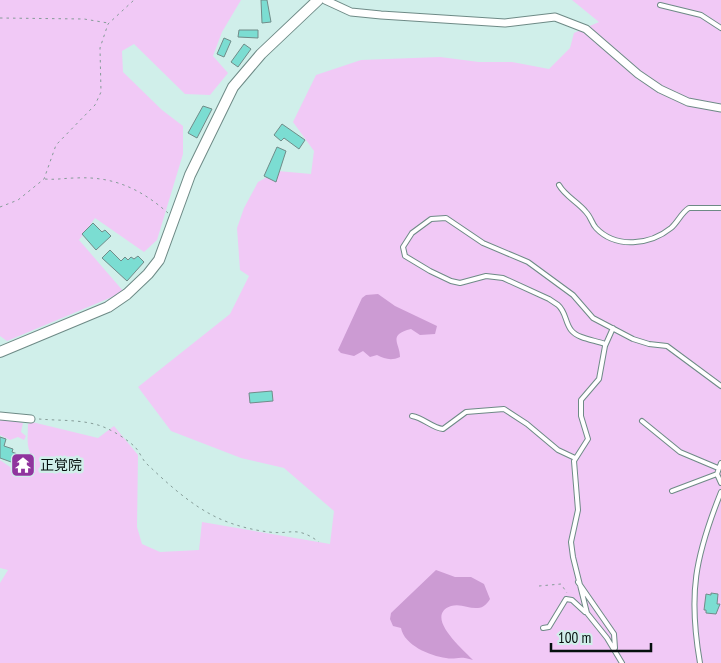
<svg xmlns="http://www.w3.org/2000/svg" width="721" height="663" viewBox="0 0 721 663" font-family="'PT Sans Narrow','Noto Sans JP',sans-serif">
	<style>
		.green { fill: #f1c9f6 }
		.water { fill: #cc9bd3 }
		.building { fill: #7bddd2; stroke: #708c89 }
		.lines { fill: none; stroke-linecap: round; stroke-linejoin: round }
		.lane-casing { stroke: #6e8a86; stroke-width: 6 }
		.street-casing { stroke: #6e8a86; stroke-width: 9 }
		.secondary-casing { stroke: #6e8a86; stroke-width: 12 }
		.path { stroke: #859c98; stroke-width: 1; stroke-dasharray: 2.5 4; stroke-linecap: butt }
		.lane { stroke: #fff; stroke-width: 4 }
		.street { stroke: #fff; stroke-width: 7 }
		.secondary { stroke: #fff; stroke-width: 10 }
		.labels { text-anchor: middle; stroke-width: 5; stroke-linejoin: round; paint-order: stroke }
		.poi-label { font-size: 14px; fill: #050f0d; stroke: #d0efea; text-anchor: start }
	</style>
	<rect width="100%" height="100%" fill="#d0efea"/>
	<!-- green -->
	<path class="green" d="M0 0H241L222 32 213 56 228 73 210 95 185 94 134 44 122 51 123 72 162 110 183 126V154L157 240 144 252 95 218 79 240 124 292 7 341 0 336Z
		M572 0H721V663H0V583L8 570 0 568V460L13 469 32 473 35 460C25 450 28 436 28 424L32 422 98 438 114 426 138 455 137 527 142 544 160 552 199 550 202 522 330 544 334 511 284 468 241 458 171 431 138 387 230 314 249 276 240 270 237 228 244 208 258 182 278 171 311 174 314 151 293 122 316 75 361 60 440 57 479 62H512L549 69 570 48 574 33 599 22Z
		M0 419 23 423 21 432 26 436 24 440 18 437 10 440 0 435Z"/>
	<!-- water -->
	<path class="water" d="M378 294 395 306 437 326 435 334 420 335 411 329C387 335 400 343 400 357 391 361 385 359 377 355L370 357 363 351 354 356 341 353 338 350 362 298 366 295Z
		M436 570 455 577H471L484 584 490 599C488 603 483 608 478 608 469 609 461 603 451 606 423 616 464 650 473 660 458 655 457 660 446 658 430 656 404 645 401 628L393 626 390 619 391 613Z"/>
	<!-- building -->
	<path class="building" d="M261 0H267L271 22 262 23Z
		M239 30H258V38L238 37Z
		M224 38 231 41 224 57 217 54Z
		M244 44 251 49 238 67 231 62Z
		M203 106 212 109 197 138 188 133Z
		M282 124 305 140 299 149 284 138 281 141 274 135Z
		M277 147 286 151 276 182 264 176Z
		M93 223 102 232 105 230 111 236 96 250 82 234Z
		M110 250 121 261 125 257 128 260 131 257 134 259 138 256 144 262 127 281 102 258Z
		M272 391 273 401 250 403 249 393Z
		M0 437 6 439 4 446 13 449 12 452 34 460 30 473 12 468 14 463 0 458Z
		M711 593 718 594 717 604H720L716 614 706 613V610H704L706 594 711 595Z"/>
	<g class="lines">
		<defs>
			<path id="lane" d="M660 5 701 15 721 28
				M559 185C565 196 578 202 586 212 591 217 592 224 596 228 616 249 650 245 671 228 678 222 681 213 689 208H721
				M613 328 605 346 599 379 581 400V416L588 439 574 461 578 510 571 542 573 557 587 613 607 638 622 663
				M605 344C595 340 578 339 571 330 565 322 566 312 558 305L549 299 503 278 486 276 460 283 451 281 430 271 405 256 403 247 412 233 431 219 446 218 483 243 528 262 573 295 593 318 633 339 649 344 667 346 721 386
				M412 416C424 418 432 428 443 429L466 412 504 409 527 424 558 450 575 458
				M642 421 680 452 718 468
				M721 463 717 474 721 483
				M672 491 717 474
				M578 582 614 634 615 648
				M543 628 549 627 566 599 572 600 585 612
				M700 663C688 594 695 557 721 492"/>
			<path id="street" d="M325 0 351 12 381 15 505 23 555 17 586 29 638 74 660 89 688 102 721 108
				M0 416 31 419"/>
			<path id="secondary" d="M0 352 108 307 127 294 148 274 159 260 190 175 233 87 261 54 318 0"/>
		</defs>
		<!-- lane casing -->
		<use href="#lane" class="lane-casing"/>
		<!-- street casing -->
		<use href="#street" class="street-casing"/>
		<!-- secondary casing -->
		<use href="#secondary" class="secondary-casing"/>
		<!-- path -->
		<path class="path" d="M0 18 84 19 108 23
			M45 179C56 180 65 178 76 178 113 176 141 189 168 213
			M0 207 18 200 44 179 56 145 95 105 101 92 100 48 108 24 134 0
			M39 419C61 421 86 419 106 428 115 432 128 440 135 447 140 452 142 460 148 465 168 484 192 506 218 518 233 525 252 530 269 532 291 535 296 525 319 542
			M539 586 561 584 567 593"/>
		<!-- lane -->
		<use href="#lane" class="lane"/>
		<!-- street -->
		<use href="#street" class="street"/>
		<!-- secondary -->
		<use href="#secondary" class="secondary"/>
	</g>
	<!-- icons -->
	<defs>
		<symbol id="temple-square" viewBox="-11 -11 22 22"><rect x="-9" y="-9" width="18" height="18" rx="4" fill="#90349e" stroke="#d0efea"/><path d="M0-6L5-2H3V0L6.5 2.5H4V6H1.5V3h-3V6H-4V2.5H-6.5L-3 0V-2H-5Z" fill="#fff"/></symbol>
	</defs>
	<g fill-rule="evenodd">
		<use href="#temple-square" x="9" y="451" width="28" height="28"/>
	</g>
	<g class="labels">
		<!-- poi labels -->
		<g class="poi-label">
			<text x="40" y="470">正覚院</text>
		</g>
	</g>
	<!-- scale -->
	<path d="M551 643v8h100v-8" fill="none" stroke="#050f0d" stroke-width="2.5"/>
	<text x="558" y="643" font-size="15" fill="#050f0d" stroke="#d0efea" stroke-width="4" paint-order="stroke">100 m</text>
</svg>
